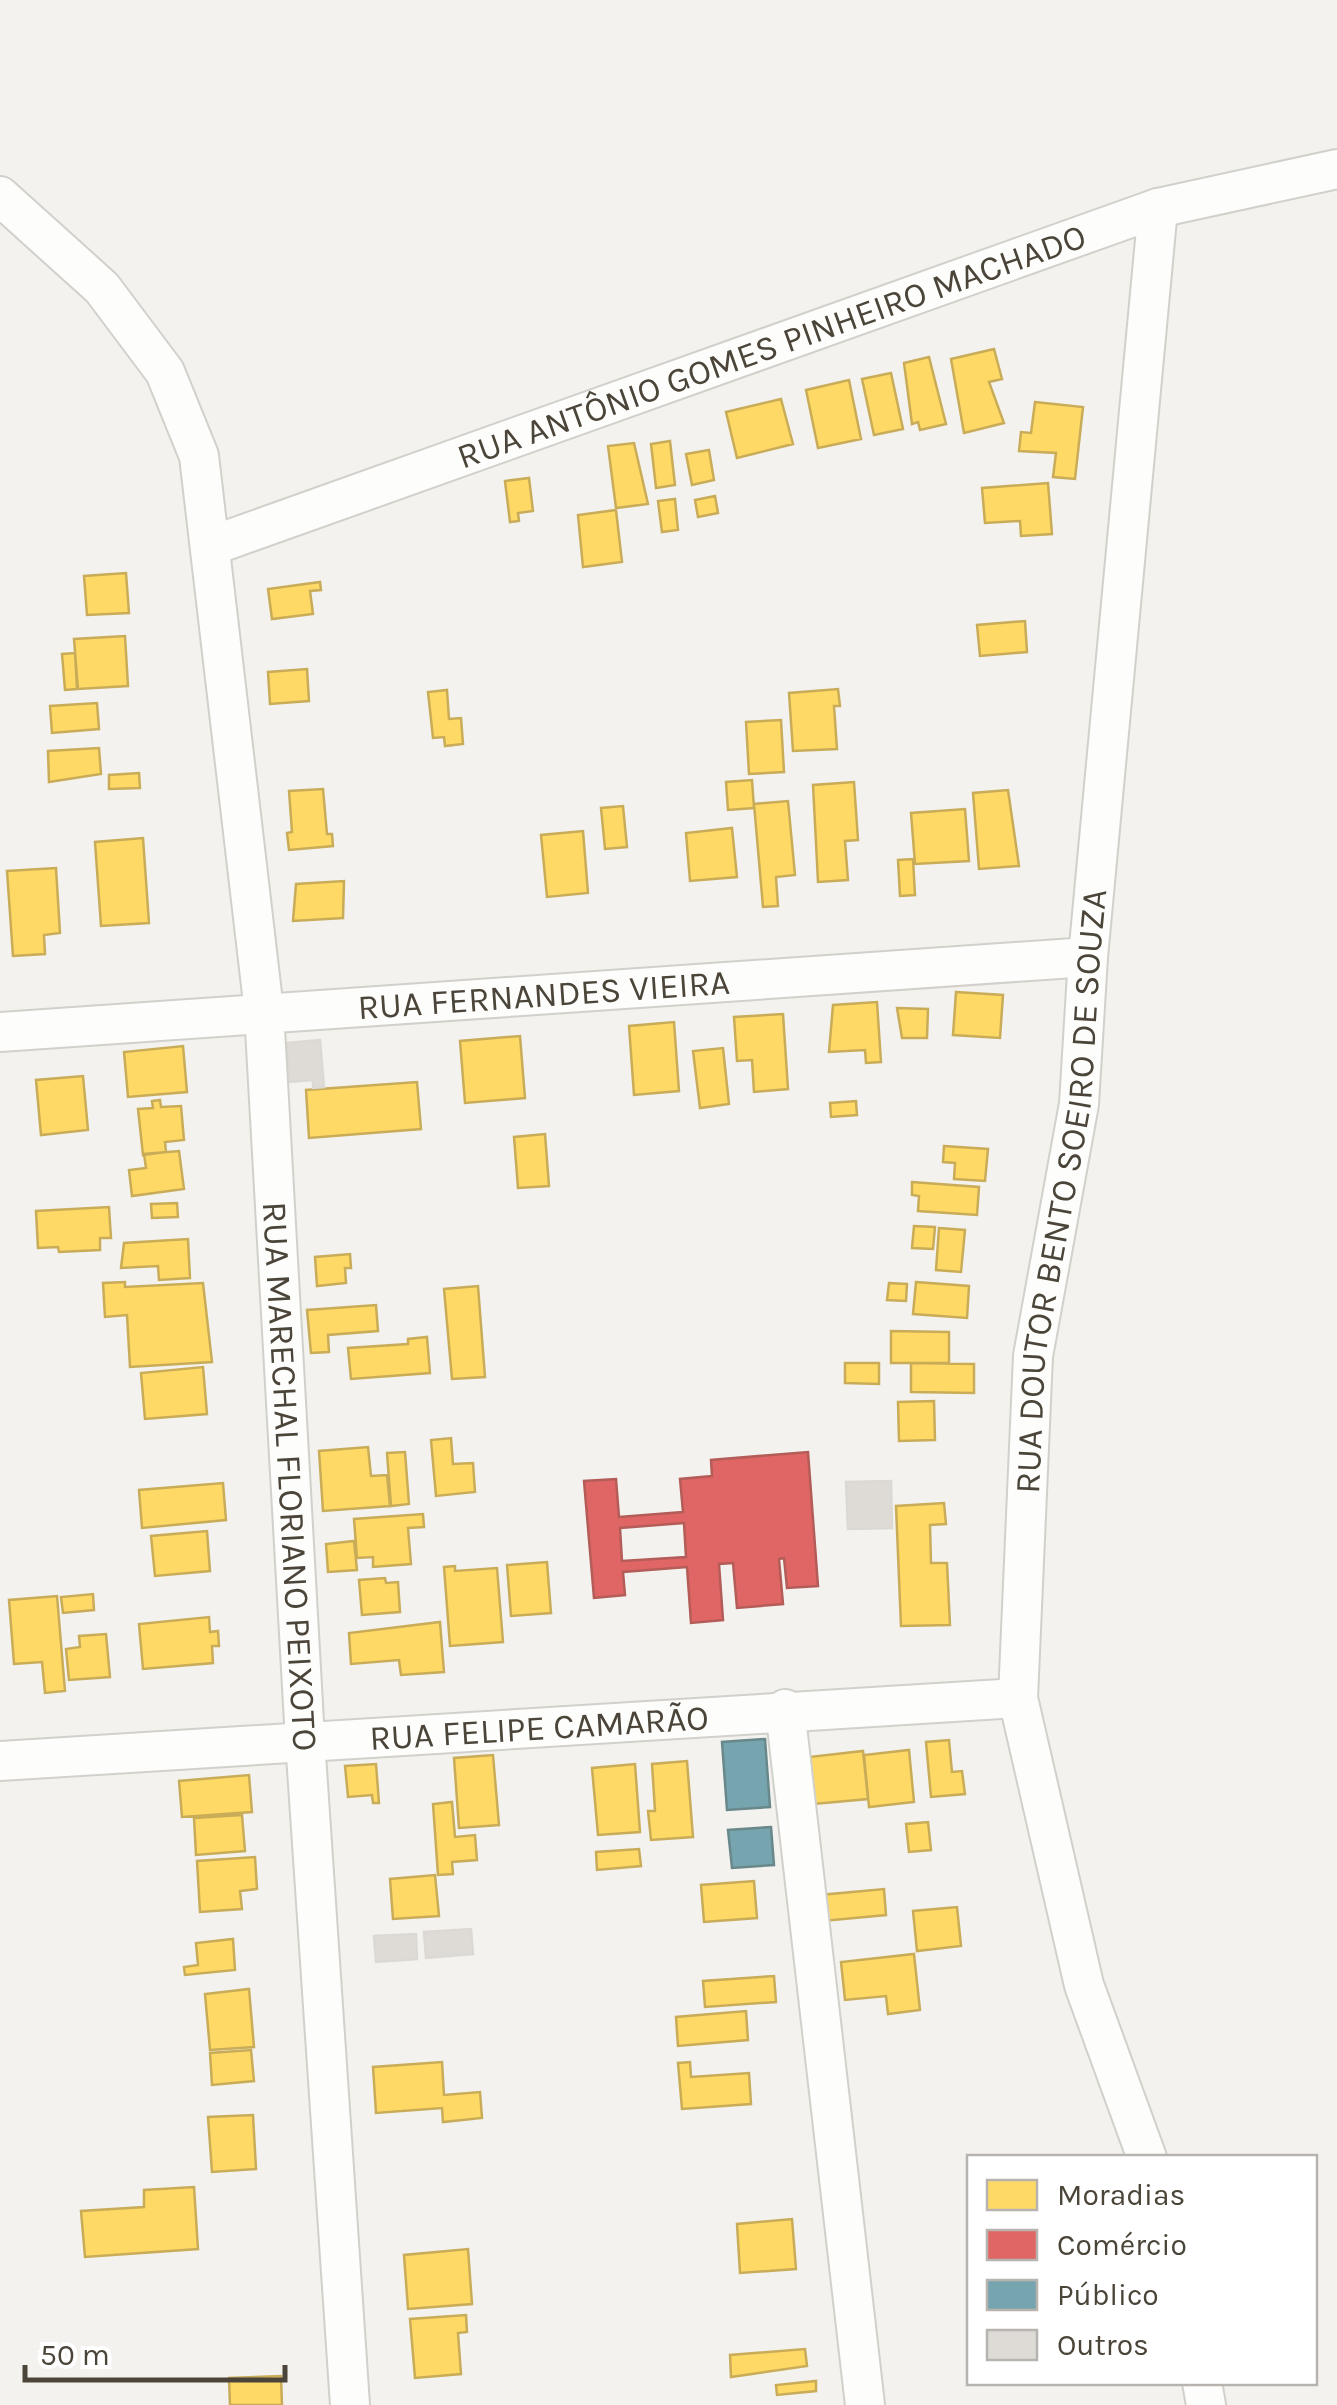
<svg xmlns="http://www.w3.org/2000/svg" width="1337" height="2405" viewBox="0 0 1337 2405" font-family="Karla,sans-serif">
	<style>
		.homes { fill: #ffd966; stroke: #c9ac58; stroke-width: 2.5 }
		.shops { fill: #e06666; stroke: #b35c58; stroke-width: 2.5; fill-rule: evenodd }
		.public { fill: #76a5af; stroke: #69888c; stroke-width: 2.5 }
		.building { fill: #dedbd6; stroke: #dcd9d4; stroke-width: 2.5 }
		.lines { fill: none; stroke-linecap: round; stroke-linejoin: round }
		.minor-casing { stroke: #d2d0cb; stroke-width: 42 }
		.minor { stroke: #fdfdfc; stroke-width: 38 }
		.labels { text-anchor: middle; stroke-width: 10; stroke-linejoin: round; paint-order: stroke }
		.street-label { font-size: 35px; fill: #4b4439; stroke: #fff }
	</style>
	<rect width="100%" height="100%" fill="#f4f2ee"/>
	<!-- homes -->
	<path class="homes" d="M994 349 1002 379 989 382 1004 423 964 433 951 359Z
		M929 357 946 424 920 430 918 422 912 424 904 363Z
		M891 373 903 429 874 435 862 379Z
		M849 380 861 439 818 448 806 390Z
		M781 399 793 444 737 458 726 412Z
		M1035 402 1083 407 1075 479 1053 477 1056 453 1019 451 1021 432 1031 433Z
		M670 441 675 485 656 488 651 444Z
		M634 443 648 504 616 508 608 446Z
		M709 450 714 480 692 485 686 454Z
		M529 478 533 511 518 513 519 521 510 522 505 481Z
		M1048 483 1052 534 1021 536 1020 521 985 523 982 488Z
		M715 496 718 513 698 517 695 500Z
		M675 499 678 530 662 532 658 501Z
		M616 510 622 562 583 567 578 515Z
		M126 573 129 613 87 615 84 576Z
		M320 582 321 590 310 591 313 614 272 619 268 589Z
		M1025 621 1027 652 980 656 977 625Z
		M125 636 128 686 78 689 74 639Z
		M75 653 77 689 65 690 62 654Z
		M307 669 309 701 270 704 268 672Z
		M838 689 840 706H834L837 749 793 751 789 693Z
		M447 690 449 719 461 718 463 744 445 746 444 737 433 738 428 692Z
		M97 703 99 729 52 733 50 706Z
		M781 720 784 772 749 774 746 722Z
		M99 748 101 774 49 782 48 751Z
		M139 773 140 788 109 789V775Z
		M752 780 754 808 728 810 726 782Z
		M854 782 858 840 845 841 848 880 818 882 813 785Z
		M323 789 327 834H332L333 846 289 850 287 833 292 832 289 791Z
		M1008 790 1019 866 979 869 973 793Z
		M788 801 795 875 776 877 778 906 763 907 754 804Z
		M623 806 627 847 605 849 601 808Z
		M965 809 969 861 915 864 911 813Z
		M732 828 737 877 690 881 686 833Z
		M583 831 588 893 547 897 541 835Z
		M143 838 149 923 101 926 95 842Z
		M913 859 915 895 900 896 898 860Z
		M56 868 60 933 44 935 45 954 13 956 7 871Z
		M344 881 343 918 293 921 296 884Z
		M956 992 1003 995 1000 1038 953 1035Z
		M877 1002 881 1062 866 1063 865 1050 829 1052 833 1005Z
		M897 1008 928 1009 927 1038H902Z
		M783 1014 788 1089 754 1092 752 1060 737 1061 734 1017Z
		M674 1022 679 1091 634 1095 629 1026Z
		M520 1036 525 1098 465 1103 460 1041Z
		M183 1046 187 1092 128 1097 124 1052Z
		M723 1048 729 1104 700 1108 693 1051Z
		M83 1076 88 1130 41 1135 36 1080Z
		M417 1082 421 1129 309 1138 306 1090Z
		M160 1100 161 1107 181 1106 184 1140 165 1142 166 1152 143 1155 138 1109 153 1108 152 1101Z
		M856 1101 857 1115 831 1117 830 1103Z
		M545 1134 549 1186 518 1188 514 1137Z
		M944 1146 988 1149 985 1181 954 1179 955 1163 943 1162Z
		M179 1151 184 1189 132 1196 129 1170 146 1168 144 1154Z
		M912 1182 979 1187 977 1215 918 1211 919 1196 912 1195Z
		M177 1203 178 1217 152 1218 151 1204Z
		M109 1207 111 1238H100V1250L59 1252 58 1247 38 1248 36 1211Z
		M914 1226 935 1227 933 1249 912 1248Z
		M939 1228 965 1230 961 1272 936 1270Z
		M188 1239 190 1278 159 1280 158 1266 121 1268 124 1243Z
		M350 1254 351 1268H345L346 1283 317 1286 315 1257Z
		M125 1282V1287L203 1283 212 1362 130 1367 127 1315 105 1317 103 1283Z
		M916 1282 969 1286 967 1318 913 1314Z
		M889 1283 907 1284 906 1301 887 1300Z
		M478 1286 485 1377 452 1379 444 1289Z
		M376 1305 378 1331 328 1335 329 1352 311 1353 307 1310Z
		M891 1331 949 1332V1363H891Z
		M427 1337 430 1373 351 1379 348 1348 408 1344V1339Z
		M845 1363H879V1384L845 1383Z
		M911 1363 974 1364V1393L911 1392Z
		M203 1367 207 1414 145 1419 141 1373Z
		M934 1401 935 1440 899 1441 898 1402Z
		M451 1438 453 1464 473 1463 475 1492 436 1496 431 1440Z
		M368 1447 371 1476 387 1475 390 1506 323 1511 319 1451Z
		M405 1452 409 1504 391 1506 387 1453Z
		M223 1483 226 1520 142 1528 139 1490Z
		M944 1503 946 1524 930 1525 931 1563H947L950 1625 901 1626 896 1506Z
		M423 1514 424 1527 408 1528 411 1564 373 1567V1557L357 1558 354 1519Z
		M207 1531 210 1571 155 1576 151 1536Z
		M354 1541 357 1570 328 1572 326 1544Z
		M547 1562 551 1613 511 1616 507 1565Z
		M455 1566V1571L497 1568 503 1642 450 1646 444 1567Z
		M385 1578 386 1583 398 1582 400 1612 362 1615 359 1580Z
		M93 1594 94 1610 63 1613 61 1597Z
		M57 1596 65 1691 45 1693 42 1662 14 1664 9 1600Z
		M209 1617 210 1632 218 1631 219 1646H212L213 1663 143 1669 139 1624Z
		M440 1622 444 1672 401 1675 399 1660 351 1664 349 1633Z
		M106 1634 110 1677 69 1680 66 1649 80 1647 79 1636Z
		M949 1740 952 1772 962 1771 965 1794 931 1797 926 1742Z
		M909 1750 914 1802 869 1807 864 1755Z
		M863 1751 868 1799 814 1804 809 1757Z
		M493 1755 499 1825 459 1828 454 1758Z
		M687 1761 693 1837 651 1840 648 1811H655L652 1764Z
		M376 1764 379 1803H373L372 1795 348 1797 345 1766Z
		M635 1764 640 1832 598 1835 592 1768Z
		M249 1775 252 1812 182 1817 179 1781Z
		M452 1802 455 1837 475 1835 477 1860 452 1862 453 1874 438 1875 433 1804Z
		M242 1815 245 1851 196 1855 194 1818Z
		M928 1822 931 1850 909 1852 906 1824Z
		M639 1849 641 1866 597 1870 596 1852Z
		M255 1857 257 1889 240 1891 242 1909 200 1912 197 1861Z
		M435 1875 439 1916 393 1919 390 1879Z
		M754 1881 757 1918 704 1922 701 1885Z
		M884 1889 886 1915 823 1921 820 1895Z
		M957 1907 961 1946 917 1951 913 1911Z
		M233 1939 235 1970 185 1975 184 1967 198 1965 196 1943Z
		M914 1954 920 2010 888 2014 886 1996 845 2000 841 1962Z
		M774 1976 776 2002 705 2007 703 1981Z
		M249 1989 254 2047 210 2050 205 1994Z
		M746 2011 748 2040 678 2046 676 2017Z
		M251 2050 254 2081 212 2085 210 2053Z
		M442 2062 444 2095 480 2092 482 2118 443 2122 442 2108 376 2113 373 2067Z
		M690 2062 691 2077 749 2073 751 2104 682 2109 678 2063Z
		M253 2115 256 2169 212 2172 208 2117Z
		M194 2187 198 2249 85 2257 81 2211 144 2207V2190Z
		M792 2219 796 2269 740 2273 737 2224Z
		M468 2249 472 2304 408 2309 404 2255Z
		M466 2315 467 2332 458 2333 461 2374 415 2378 410 2319Z
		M805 2349 807 2366 731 2377 730 2355Z
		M281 2376 282 2405H230L229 2378Z
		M816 2381V2391L777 2395 776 2385Z"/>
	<!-- shops -->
	<path class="shops" d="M808 1452 818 1586 787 1588 784 1558 779 1559 783 1604 737 1608 733 1563 719 1564 723 1620 691 1623 687 1567 623 1572 625 1595 594 1598 584 1481 616 1479 619 1517 683 1512 680 1479 712 1476 711 1460ZM684 1523 686 1557 622 1561 620 1528Z"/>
	<!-- public -->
	<path class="public" d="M765 1739 770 1807 727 1810 722 1742Z
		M771 1827 774 1865 732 1868 728 1830Z"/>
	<!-- building -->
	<path class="building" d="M320 1040 324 1087 313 1088V1080L290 1082 287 1043Z
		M891 1481 892 1528 848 1529 846 1482Z
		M471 1929 473 1954 426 1958 424 1932Z
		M416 1934 417 1959 376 1962 374 1936Z"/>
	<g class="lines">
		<defs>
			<g id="minor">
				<path id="s1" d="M0 196 102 288 165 372 199 456 264 1011 305 1740 350 2405"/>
				<path id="s2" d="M211 546 1158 208 1337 169"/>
				<path id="s3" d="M0 1032 1088 957"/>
				<path d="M785 1709 865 2405"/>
				<path id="s4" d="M0 1761 1018 1698"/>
				<path id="s5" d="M1147 2158 1084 1985 1018 1698 1033 1356 1079 1104 1088 957 1158 208"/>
				<path d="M1202 2382 1206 2405"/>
			</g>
		</defs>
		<!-- minor casing -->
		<use href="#minor" class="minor-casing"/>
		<!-- minor -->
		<use href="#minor" class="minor"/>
	</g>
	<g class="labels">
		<!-- street labels -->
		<g class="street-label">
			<text dy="12" stroke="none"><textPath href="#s2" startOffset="595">RUA ANTÔNIO GOMES PINHEIRO MACHADO</textPath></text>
			<text dy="12" stroke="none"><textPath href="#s3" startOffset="545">RUA FERNANDES VIEIRA</textPath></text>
			<text dy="12" stroke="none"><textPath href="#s5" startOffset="988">RUA DOUTOR BENTO SOEIRO DE SOUZA</textPath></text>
			<text dy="12" stroke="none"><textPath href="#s1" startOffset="1358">RUA MARECHAL FLORIANO PEIXOTO</textPath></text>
			<text dy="12" stroke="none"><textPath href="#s4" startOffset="540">RUA FELIPE CAMARÃO</textPath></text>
		</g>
	</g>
	<!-- legend -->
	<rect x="967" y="2155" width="350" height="230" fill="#ffffff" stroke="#b7b4b0" stroke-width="2.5"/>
	<rect x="987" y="2180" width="50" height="30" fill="#ffd966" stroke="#b7b4b0" stroke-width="2.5"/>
	<text x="1057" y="2205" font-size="30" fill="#4b4439">Moradias</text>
	<rect x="987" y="2230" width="50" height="30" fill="#e06666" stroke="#b7b4b0" stroke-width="2.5"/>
	<text x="1057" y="2255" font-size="30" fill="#4b4439">Comércio</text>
	<rect x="987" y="2280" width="50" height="30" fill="#76a5af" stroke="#b7b4b0" stroke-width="2.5"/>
	<text x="1057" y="2305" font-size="30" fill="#4b4439">Público</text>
	<rect x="987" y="2330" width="50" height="30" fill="#dedbd6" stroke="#b7b4b0" stroke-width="2.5"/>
	<text x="1057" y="2355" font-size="30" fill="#4b4439">Outros</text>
	<!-- scale -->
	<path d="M25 2365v15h260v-15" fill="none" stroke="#4b4439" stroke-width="5"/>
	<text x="40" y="2365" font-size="30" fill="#4b4439" stroke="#ffffff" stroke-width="8" paint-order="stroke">50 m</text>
</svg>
